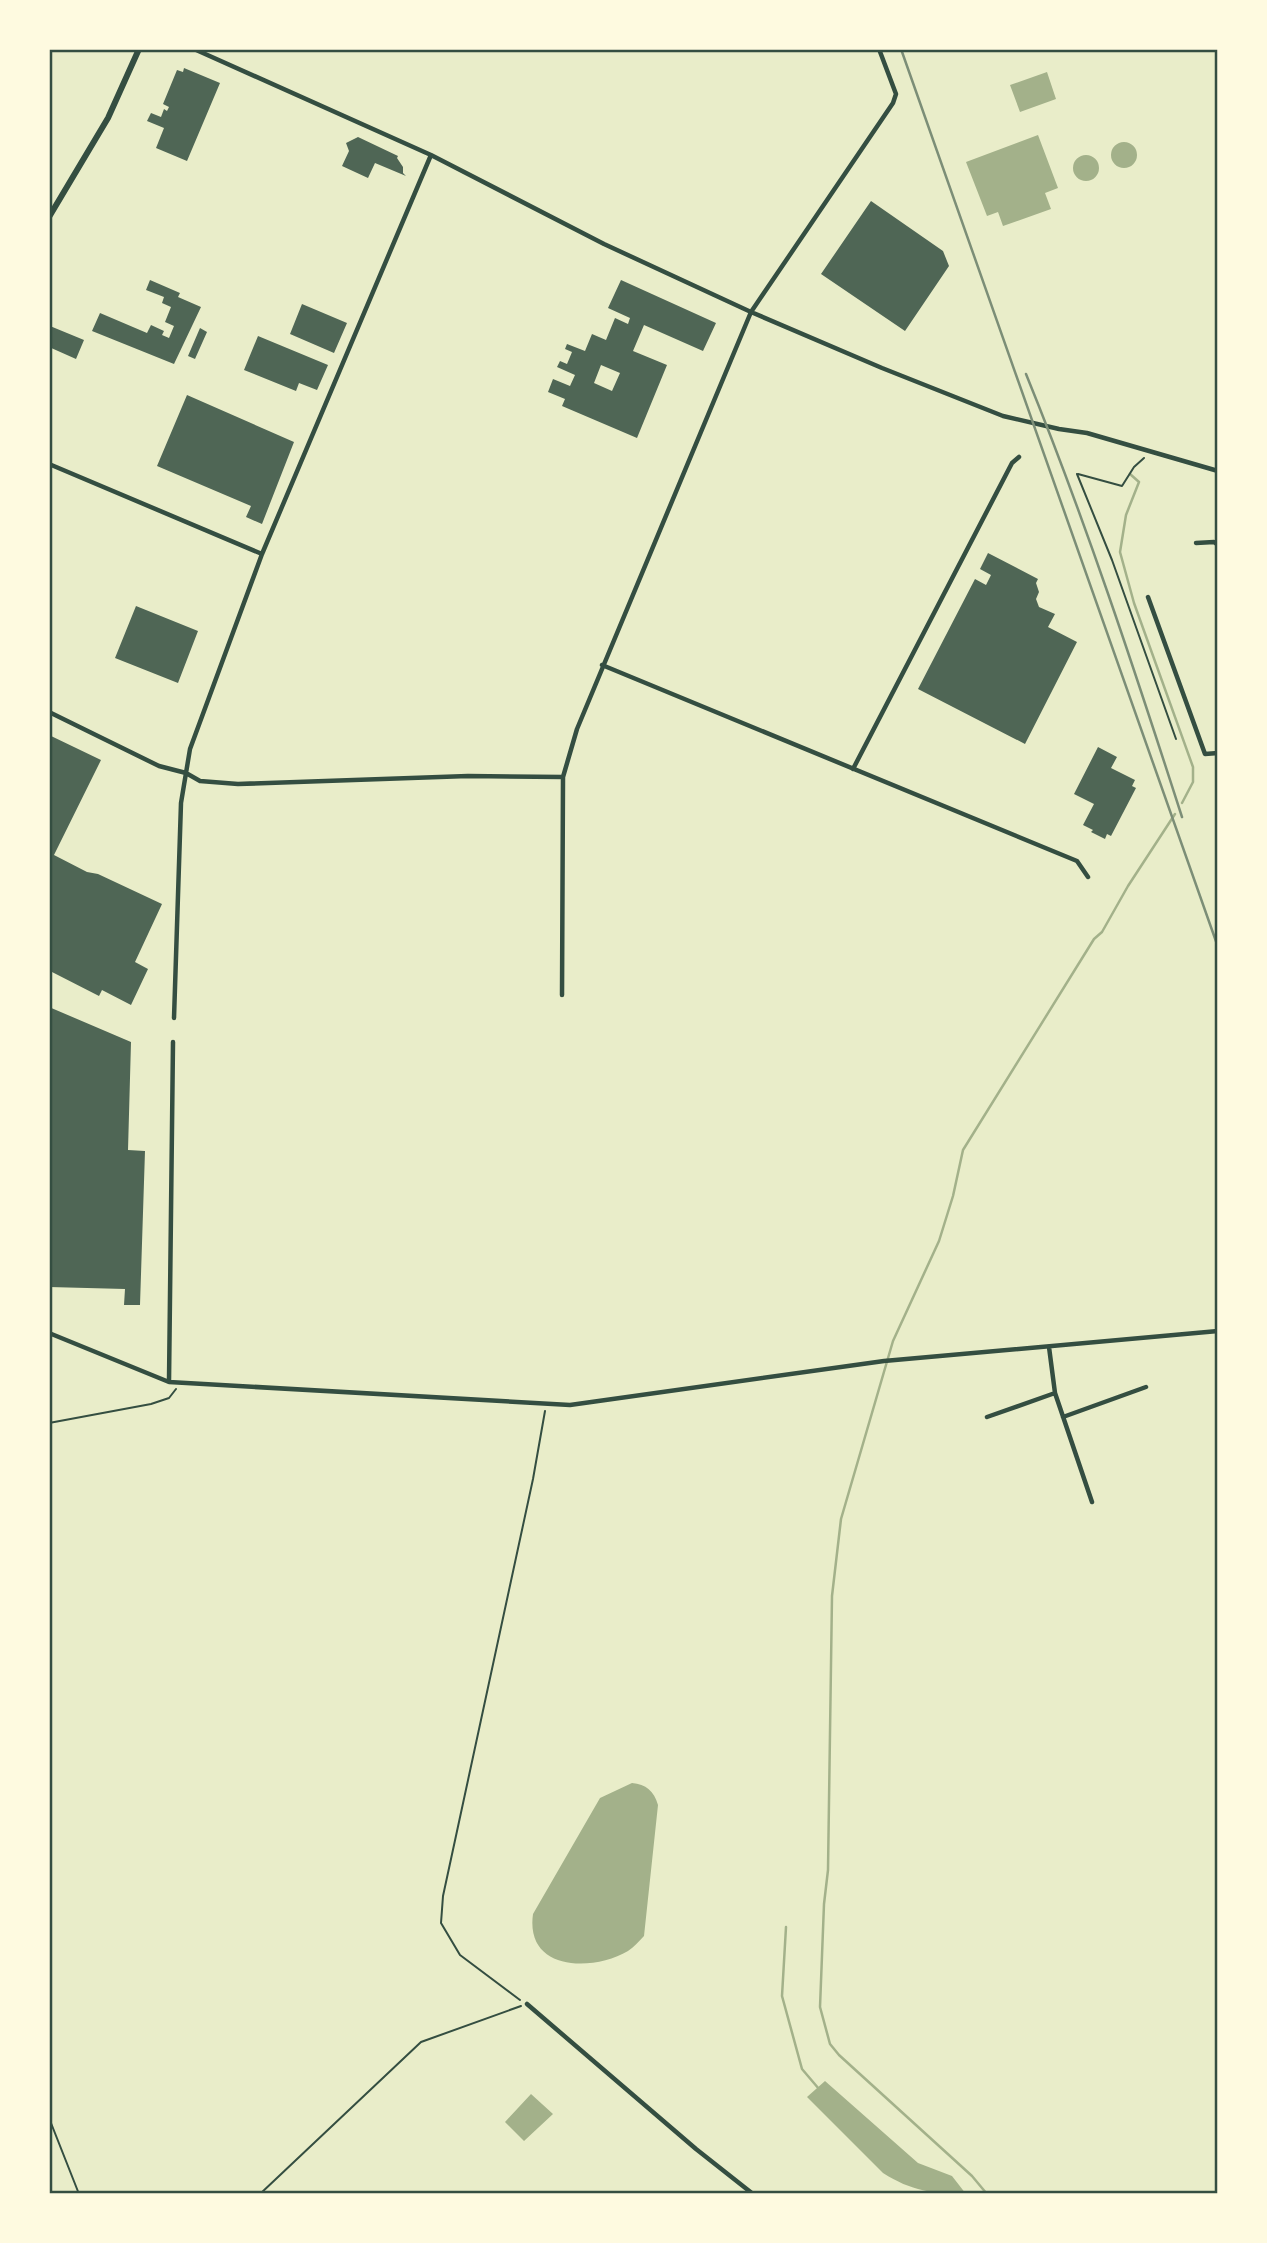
<svg xmlns="http://www.w3.org/2000/svg" width="1267" height="2243" viewBox="0 0 1267 2243" font-family="'Roboto Condensed',sans-serif">
	<style>
		.water { fill: #a3b18a }
		.lines { fill: none; stroke-linecap: round; stroke-linejoin: round }
		.stream { stroke: #a3b18a; stroke-width: 2.5 }
		.building { fill: #4f6655; fill-rule: evenodd }
		.path { stroke: #344e41; stroke-width: 2 }
		.minor { stroke: #344e41; stroke-width: 4.5 }
		.tertiary { stroke: #344e41; stroke-width: 6 }
		.rail { stroke: #7c8e77; stroke-width: 2.5 }
		.neatline { fill: none; stroke: #344e41; stroke-width: 2.5 }
	</style>
	<rect width="100%" height="100%" fill="#e9edc9"/>
	<!-- water -->
	<path class="water" d="M1047 72 1056 99 1020 112 1010 85Z
		M1038 135 1058 188 1045 193 1051 209 1003 226 998 212 987 216 966 162Z
		M1111 155a13 13 0 1 1 26 0a13 13 0 1 1-26 0Z
		M1073 168a13 13 0 1 1 26 0a13 13 0 1 1-26 0Z
		M632 1783C646 1784 654 1791 658 1805L644 1936C639 1941 634 1947 628 1951 592 1972 525 1971 533 1914L600 1798Z
		M825 2081 918 2163 952 2176 966 2194C934 2194 911 2191 883 2173L807 2097Z
		M531 2094 553 2114 524 2141 505 2122Z"/>
	<g class="lines">
		<!-- stream -->
		<path class="stream" d="M1130 474 1139 482
			M1139 482 1126 515 1120 552 1134 603 1193 767V782L1182 803
			M786 1927 782 1996 802 2069 819 2089
			M987 2194 972 2176 839 2055 830 2044 820 2007 824 1904 828 1870 832 1596 841 1519 893 1341 939 1241 953 1196 963 1150 1094 939 1102 932 1128 886 1175 814"/>
	</g>
	<!-- building -->
	<path class="building" d="M184 68 220 83 187 161 156 148 164 128 147 121 151 113 161 117 164 109 167 111 169 107 163 104 177 70 183 72Z
		M358 137 398 156 397 158 403 167V173L406 176 375 163 368 178 342 166 349 151 346 143Z
		M871 201 943 251 949 266 905 331 821 274Z
		M150 280 180 293 178 297 201 307 174 364 92 331 100 313 147 333 151 325 164 331 162 335 169 338 174 326 165 322 171 307 162 303 164 297 146 290Z
		M621 280 716 323 703 351 644 325 633 351 667 365 637 438 562 406 565 399 548 392 553 379 570 386 575 375 557 367 560 361 567 364 572 352 565 349 567 344 585 351 592 334 606 340 615 318 628 324 630 318 608 308ZM601 365 620 373 612 391 594 383Z
		M302 304 347 323 334 353 290 334Z
		M50 326 84 340 76 359 49 347Z
		M200 328 207 332 195 359 188 356Z
		M258 336 328 365 317 390 299 383 296 391 244 370Z
		M187 395 294 442 262 524 246 517 251 506 157 466Z
		M988 553 1038 579 1036 583 1039 592 1036 599 1039 607 1055 614 1048 627 1077 642 1025 744 918 689 975 579 986 585 991 575 980 569Z
		M136 606 198 631 178 683 115 658Z
		M49 735 101 760 54 855 87 872 98 874 162 904 135 962 148 969 131 1005 102 990 99 996 52 972 49 979Z
		M1098 747 1117 757 1111 768 1135 780 1132 786 1136 788 1111 836 1107 834 1105 839 1091 832 1093 830 1083 825 1094 804 1074 794Z
		M49 1007 131 1042 128 1150 145 1151 140 1305H124L125 1289 49 1287Z"/>
	<g class="lines">
		<!-- path -->
		<path class="path" d="M1077 474 1112 560 1176 739
			M1078 474 1122 486 1134 467 1144 458
			M49 1423 151 1404 169 1398 176 1389
			M520 2000 460 1955 441 1923 443 1896 533 1479 545 1411
			M49 2118 79 2194
			M260 2194 421 2042 521 2006"/>
		<!-- minor -->
		<path class="minor" d="M194 49 431 155 604 244 751 312 882 368 1003 416 1059 429 1087 433 1218 471
			M49 464 262 554
			M1196 543 1214 542 1218 545
			M1148 597 1205 754 1218 753
			M602 665 1077 861 1088 877
			M49 712 159 766 186 773 200 781 238 784 468 776 563 777
			M853 769 1012 463 1019 457
			M562 995 563 777 577 729 751 312 893 103 896 94 879 49
			M174 1018 181 803 190 749 262 554 431 155
			M49 1333 169 1382 570 1405 884 1361 1218 1331
			M1049 1347 1055 1393 1092 1502
			M169 1382 173 1042
			M987 1417 1055 1393
			M1063 1417 1146 1387
			M527 2004 696 2149 753 2194"/>
		<!-- tertiary -->
		<path class="tertiary" d="M49 217 108 118 139 49"/>
		<!-- rail -->
		<path class="rail" d="M901 49 1218 947
			M1026 374C1085 519 1134 668 1182 817"/>
	</g>
	<!-- border -->
	<rect width="1267" height="2243" fill="none" stroke="#fefae0" stroke-width="102"/>
	<rect x="51" y="51" width="1165" height="2141" class="neatline"/>
</svg>
